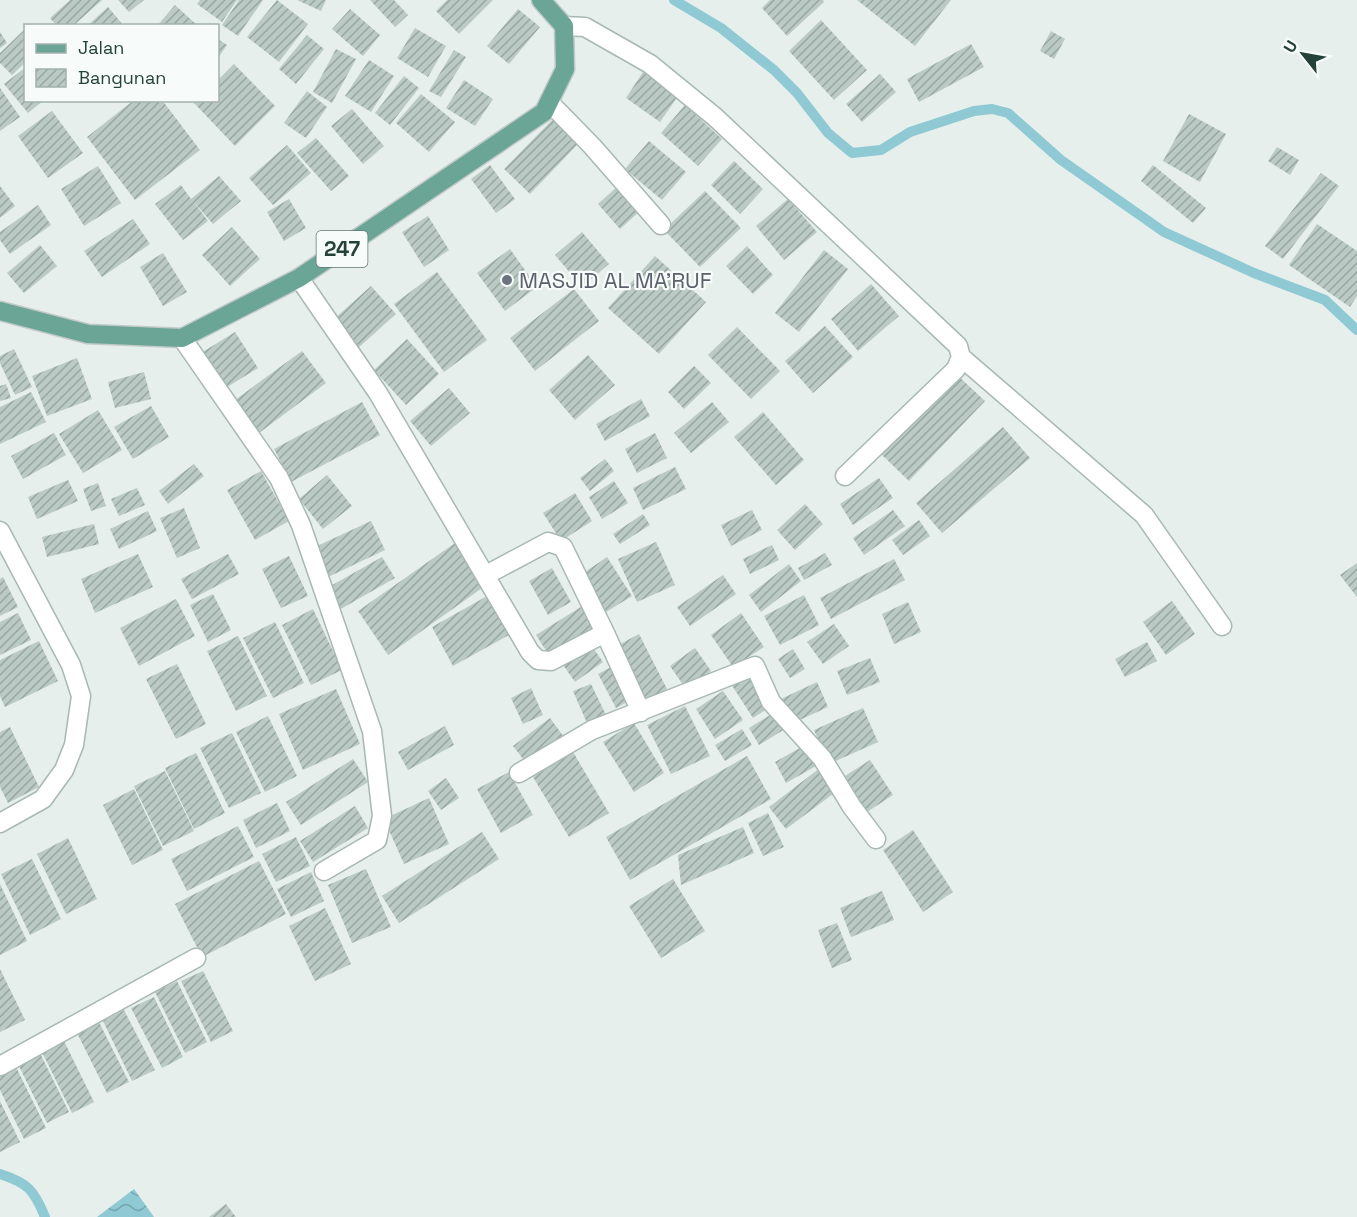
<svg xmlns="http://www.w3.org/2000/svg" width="1357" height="1217" viewBox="0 0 1357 1217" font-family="'Space Grotesk',sans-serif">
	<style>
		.water { fill: url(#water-waves) }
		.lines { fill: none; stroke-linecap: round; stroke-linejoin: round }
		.stream { stroke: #8ec9d4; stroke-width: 10 }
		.building { fill: url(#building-hatch) }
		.minor-casing { stroke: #a8b8b2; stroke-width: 21 }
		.major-casing { stroke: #c2cac8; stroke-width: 21 }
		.minor { stroke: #fff; stroke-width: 18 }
		.major { stroke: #6aa596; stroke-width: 18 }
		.worship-dot { fill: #6b7280; stroke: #f7fbf9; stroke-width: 2 }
		.labels { text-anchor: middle; stroke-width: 4.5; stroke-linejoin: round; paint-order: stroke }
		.shield { fill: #f7fbf9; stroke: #637a73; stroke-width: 1.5 }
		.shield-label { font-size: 21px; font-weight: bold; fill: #24423a }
		.worship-label { font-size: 22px; fill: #5b616d; stroke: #f7fbf9; text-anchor: start }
	</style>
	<defs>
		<pattern id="water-waves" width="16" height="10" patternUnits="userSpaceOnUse" patternTransform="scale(1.5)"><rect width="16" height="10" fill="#8ec9d4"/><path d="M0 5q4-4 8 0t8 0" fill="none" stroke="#74a5ad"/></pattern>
		<pattern id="building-hatch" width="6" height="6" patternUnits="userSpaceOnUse" patternTransform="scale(1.5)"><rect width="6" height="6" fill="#bbcac4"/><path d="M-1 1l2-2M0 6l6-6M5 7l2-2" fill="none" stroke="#98a6a0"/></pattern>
	</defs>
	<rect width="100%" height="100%" fill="#e6efeb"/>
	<!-- water -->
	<path class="water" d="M134 1189 154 1217H97Z"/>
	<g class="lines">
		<!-- stream -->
		<path class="stream" d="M674 0 721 28 774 70 797 93 828 133 852 153 881 150 910 132 974 111 992 109 1008 113 1061 160 1164 232 1254 273 1325 300 1357 330
			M0 1174C28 1183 34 1190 45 1217"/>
	</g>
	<!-- building -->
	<path class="building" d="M70 0H102L73 26H57L50 18Z
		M118 0H144L129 12Z
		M200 0H237L222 22 197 4Z
		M239 0H263L238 36 222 25Z
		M277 0 308 24 279 62 247 37Z
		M297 0H326L321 11Z
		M370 0H394L408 15 395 27Z
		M447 0H493L459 34 436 11Z
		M770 0H823L824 2 787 36 762 8Z
		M857 0H951L915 46Z
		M175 5 198 26H157Z
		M108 7 124 26H87Z
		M350 9 380 35 363 56 332 29Z
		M518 9 540 27 509 64 487 46Z
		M821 20 867 70 834 100 789 51Z
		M26 28V62L12 75 0 63V53Z
		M415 28 446 46 428 77 397 58Z
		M1051 31 1065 39 1054 59 1040 51Z
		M0 32 7 43 0 48Z
		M307 35 324 49 296 84 279 69Z
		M218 39 227 45 218 58Z
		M971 44 984 67 919 102 907 79Z
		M336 49 356 59 332 103 313 92Z
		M454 50 466 57 441 97 429 91Z
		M369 60 394 76 371 112 345 96Z
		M234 64 275 106 235 146 194 103 197 100H218V80Z
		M26 67V100H44L28 113 4 84Z
		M643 72 678 96 660 122 626 98Z
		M880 74 896 92 862 122 846 104Z
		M404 76 419 88 390 125 375 113Z
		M464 80 493 99 475 126 446 108Z
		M0 88 20 117 0 131Z
		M307 91 327 107 306 138 284 123Z
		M421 94 455 122 429 152 396 123Z
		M134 100H162L200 150 135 200 87 137Z
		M685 105 722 139 698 166 661 133Z
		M352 109 384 146 363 164 331 126Z
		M52 111 83 153 48 178 18 136Z
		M1189 114 1226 134 1200 182 1163 161Z
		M554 118 579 143 530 194 504 169Z
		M316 138 349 176 331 191 297 153Z
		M649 141 686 172 662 200 625 169Z
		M287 145 311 173 273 205 249 178Z
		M1277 147 1299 160 1290 175 1268 161Z
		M734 161 763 189 740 214 711 185Z
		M490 165 515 199 496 213 471 179Z
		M1153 165 1206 208 1193 223 1141 181Z
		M98 166 121 203 84 226 61 189Z
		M1321 173 1339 186 1283 259 1265 246Z
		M219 176 241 201 213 224 193 201 208 221 183 240 155 204 181 185 191 199Z
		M619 185 641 210 620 229 598 204Z
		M0 186 15 206 0 218Z
		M705 191 741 228 700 267 664 230Z
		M289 199 306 228 284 241 267 212Z
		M788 199 817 232 784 260 756 226Z
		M38 205 51 225 10 254 0 240V232Z
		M428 216 449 250 424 267 402 232Z
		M133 219 150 244 102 277 84 251Z
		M1317 224 1357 251V296L1350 307 1289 265Z
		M232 227 260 259 230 286 202 255Z
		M582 232 609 264 582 287 555 255Z
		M40 245 57 266 24 293 7 273Z
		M747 246 773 275 753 294 726 266Z
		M510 249 537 287 505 311 477 273Z
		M824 250 848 269 799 332 775 313Z
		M163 253 187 292 163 306 140 267Z
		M655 256 706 302 659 354 608 308Z
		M437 272 487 340 444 372 394 304Z
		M871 284 899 316 858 351 831 319Z
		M371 286 396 314 358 348 333 320Z
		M574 289 599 321 535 371 510 338Z
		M825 326 853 357 813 393 785 361Z
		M737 327 780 371 751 399 708 355Z
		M235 332 258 368 224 389 201 353Z
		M407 339 439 374 406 405 374 370Z
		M14 349 32 387 15 395 0 363V356Z
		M302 351 326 383 259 433 235 400Z
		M588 355 615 385 575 420 549 390Z
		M77 358 92 399 47 416 32 376Z
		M694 366 711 383 684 409 668 392Z
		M144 372 151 399 115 408 108 382Z
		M955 373 985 401 909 481 880 453Z
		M6 384 11 398 0 401V386Z
		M449 388 470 413 431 446 410 421Z
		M31 392 46 422 0 444V407Z
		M641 399 650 416 605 441 596 424Z
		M362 402 380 435 291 482 274 449Z
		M712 402 729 422 691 453 674 433Z
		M151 406 169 437 133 459 114 427Z
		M98 410 122 450 83 473 59 434Z
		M763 412 804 460 776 485 734 437Z
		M1003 427 1030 458 942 533 916 503Z
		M54 433 66 455 23 479 11 456Z
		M655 433 667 458 637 473 625 449Z
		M605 459 614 471 590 491 580 478Z
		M194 464 204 476 168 504 159 491Z
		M675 467 686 489 643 510 633 488Z
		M261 471 289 521 255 540 227 490Z
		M327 475 352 506 323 529 299 499Z
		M879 478 893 498 853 525 840 504Z
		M68 480 78 501 37 519 28 497Z
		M614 481 628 503 602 519 589 497Z
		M98 483 106 506 91 511 83 489Z
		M137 488 145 505 119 516 111 499Z
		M575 493 592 521 561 541 543 513Z
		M805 504 823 524 795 550 777 530Z
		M184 508 200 548 177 558 160 518Z
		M752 510 762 530 731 546 721 525Z
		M893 510 905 526 864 555 853 538Z
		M148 511 157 531 119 549 110 529Z
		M643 514 650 525 620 544 613 534Z
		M919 520 930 536 903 555 892 540Z
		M371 521 385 550 328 577 315 547Z
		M94 524 99 544 47 557 42 537Z
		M656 542 675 585 637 602 618 559Z
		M455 543 485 586 388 655 358 611Z
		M772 545 779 560 750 574 743 559Z
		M825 553 832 565 804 580 798 568Z
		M138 554 153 587 95 613 81 579Z
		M228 554 239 574 192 599 181 579Z
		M289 556 308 596 281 608 262 569Z
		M382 557 395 578 339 610 327 588Z
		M607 557 632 596 606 612 582 574Z
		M894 559 905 580 831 619 820 598Z
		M1357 563V597L1340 575Z
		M789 564 801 581 761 612 749 595Z
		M552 568 571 602 548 615 529 581Z
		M723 575 736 594 690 626 677 607Z
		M3 577 18 607 0 616V579Z
		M213 594 231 630 208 642 190 605Z
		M489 595 511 634 453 666 432 627Z
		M804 595 819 625 780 645 764 616Z
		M176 599 195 636 139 666 120 628Z
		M1172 601 1195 634 1166 655 1143 622Z
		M908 602 921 632 894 644 882 614Z
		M584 605 598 626 550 657 536 635Z
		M313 609 342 670 311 685 282 625Z
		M18 613 31 640 0 655V622Z
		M741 613 764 647 733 667 711 635Z
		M275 622 304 683 273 698 243 638Z
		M834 624 849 646 823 664 807 642Z
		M639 634 667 689 641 703 613 648Z
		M238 636 267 696 236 711 207 651Z
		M39 641 58 681 5 707 0 696V660Z
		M589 642 603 662 575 682 561 662Z
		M1147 642 1157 661 1125 677 1115 659Z
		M695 648 711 671 686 689 670 666Z
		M793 649 805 669 790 678 778 659Z
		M870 658 880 682 847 695 837 671Z
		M177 664 206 724 176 739 146 679Z
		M613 666 631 700 616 708 598 674Z
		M748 673 770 707 753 718 731 684Z
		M817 682 828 707 791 724 781 699Z
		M591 684 606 715 587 723 573 691Z
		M531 688 543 715 523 724 511 698Z
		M336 689 360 744 303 770 279 714Z
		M723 691 743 720 715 739 696 709Z
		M685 706 710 756 671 774 647 725Z
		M863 708 878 742 829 764 814 730Z
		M775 712 785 729 759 745 749 728Z
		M268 716 297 776 265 792 236 732Z
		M550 718 564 737 527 764 513 746Z
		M634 723 664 773 634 792 603 742Z
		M445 726 454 745 408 770 398 752Z
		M10 727 39 787 8 803 0 787V732Z
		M742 729 752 745 725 761 715 745Z
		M232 733 261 793 229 808 200 748Z
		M807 744 818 765 786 783 775 762Z
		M573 752 609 813 569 837 533 777Z
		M196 753 225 813 194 829 165 768Z
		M747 756 771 799 630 880 606 837Z
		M353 759 368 782 301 825 286 802Z
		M870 760 893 795 867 812 845 776Z
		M820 768 837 791 786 829 769 807Z
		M165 771 194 831 163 846 134 786Z
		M509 772 533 815 501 833 477 789Z
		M446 778 459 798 441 810 428 791Z
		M134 789 163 850 132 865 103 805Z
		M429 798 449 844 404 864 384 819Z
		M277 803 290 831 256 848 243 820Z
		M355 806 368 828 313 862 300 841Z
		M768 813 784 847 763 856 748 823Z
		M238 826 254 857 187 891 171 859Z
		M743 827 754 853 681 885 678 855Z
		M913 830 953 892 923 912 883 850Z
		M482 832 499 859 399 923 382 896Z
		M296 837 310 866 276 882 262 854Z
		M68 838 97 899 66 914 37 854Z
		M32 859 61 919 30 935 1 874Z
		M259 861 286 914 202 957 175 904Z
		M366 869 391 927 352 943 328 885Z
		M311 872 324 901 291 917 277 889Z
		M673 879 705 931 661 958 629 906Z
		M0 884 27 941 0 955Z
		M882 891 894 920 851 937 840 908Z
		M325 908 351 964 315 981 289 926Z
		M837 923 852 960 832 968 818 930Z
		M0 969 25 1020 0 1032Z
		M203 971 233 1031 211 1042 181 981Z
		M177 981 207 1042 185 1053 155 992Z
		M154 997 183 1057 162 1068 131 1008Z
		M124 1010 155 1070 132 1081 103 1021Z
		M99 1022 129 1082 107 1093 77 1033Z
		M64 1041 94 1102 72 1113 42 1052Z
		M39 1051 69 1112 47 1123 17 1062Z
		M16 1067 46 1128 24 1139 0 1090V1075Z
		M0 1101 20 1142 0 1152Z
		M226 1204 236 1217H209Z"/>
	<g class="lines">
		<defs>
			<path id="minor" d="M564 26 585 27 650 64 715 117 958 346 961 357 956 369 845 476
				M549 102 592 146 661 225
				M299 278 378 393 530 652 538 660 551 661 605 633 641 712
				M182 338 279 478 301 525 372 731 382 816 377 840 324 871
				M961 357 1144 515 1222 626
				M0 531 71 665 81 696 74 745 64 770 43 799 0 823
				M486 575 548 542 563 547 605 633
				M519 773 592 730 755 666 771 702 822 758 852 807 876 839
				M0 1066 196 958"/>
			<path id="major" d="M0 311 88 334 182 338 299 278 544 112 565 69 564 26 541 0"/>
		</defs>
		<!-- minor casing -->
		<use href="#minor" class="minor-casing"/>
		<!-- major casing -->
		<use href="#major" class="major-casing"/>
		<!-- minor -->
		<use href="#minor" class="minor"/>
		<!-- major -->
		<use href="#major" class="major"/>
	</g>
	<!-- markers -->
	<circle class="worship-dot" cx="507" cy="280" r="6"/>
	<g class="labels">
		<!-- shield labels -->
		<rect class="shield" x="316.5" y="231" width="51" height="36" rx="4.5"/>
		<g class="shield-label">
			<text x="342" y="256">247</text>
		</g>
		<!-- worship labels -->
		<g class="worship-label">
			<text x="519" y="288">MASJID AL MA'RUF</text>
		</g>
	</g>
	<!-- legend -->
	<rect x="24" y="24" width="195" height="78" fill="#f7fbf9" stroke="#a3b1ad" stroke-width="1.5"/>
	<rect x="36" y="44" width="30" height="9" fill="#6aa596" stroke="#a3b1ad" stroke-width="1.5"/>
	<text x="78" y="54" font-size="18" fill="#24423a">Jalan</text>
	<rect x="36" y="69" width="30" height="18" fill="url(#building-hatch)" stroke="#a3b1ad" stroke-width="1.5"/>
	<text x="78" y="84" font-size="18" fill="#24423a">Bangunan</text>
	<!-- north arrow -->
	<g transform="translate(1303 54) rotate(301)" stroke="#f7fbf9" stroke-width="4.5" paint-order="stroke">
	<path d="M0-4.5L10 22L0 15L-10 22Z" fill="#24423a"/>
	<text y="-9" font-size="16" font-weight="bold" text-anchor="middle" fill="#24423a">U</text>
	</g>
</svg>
